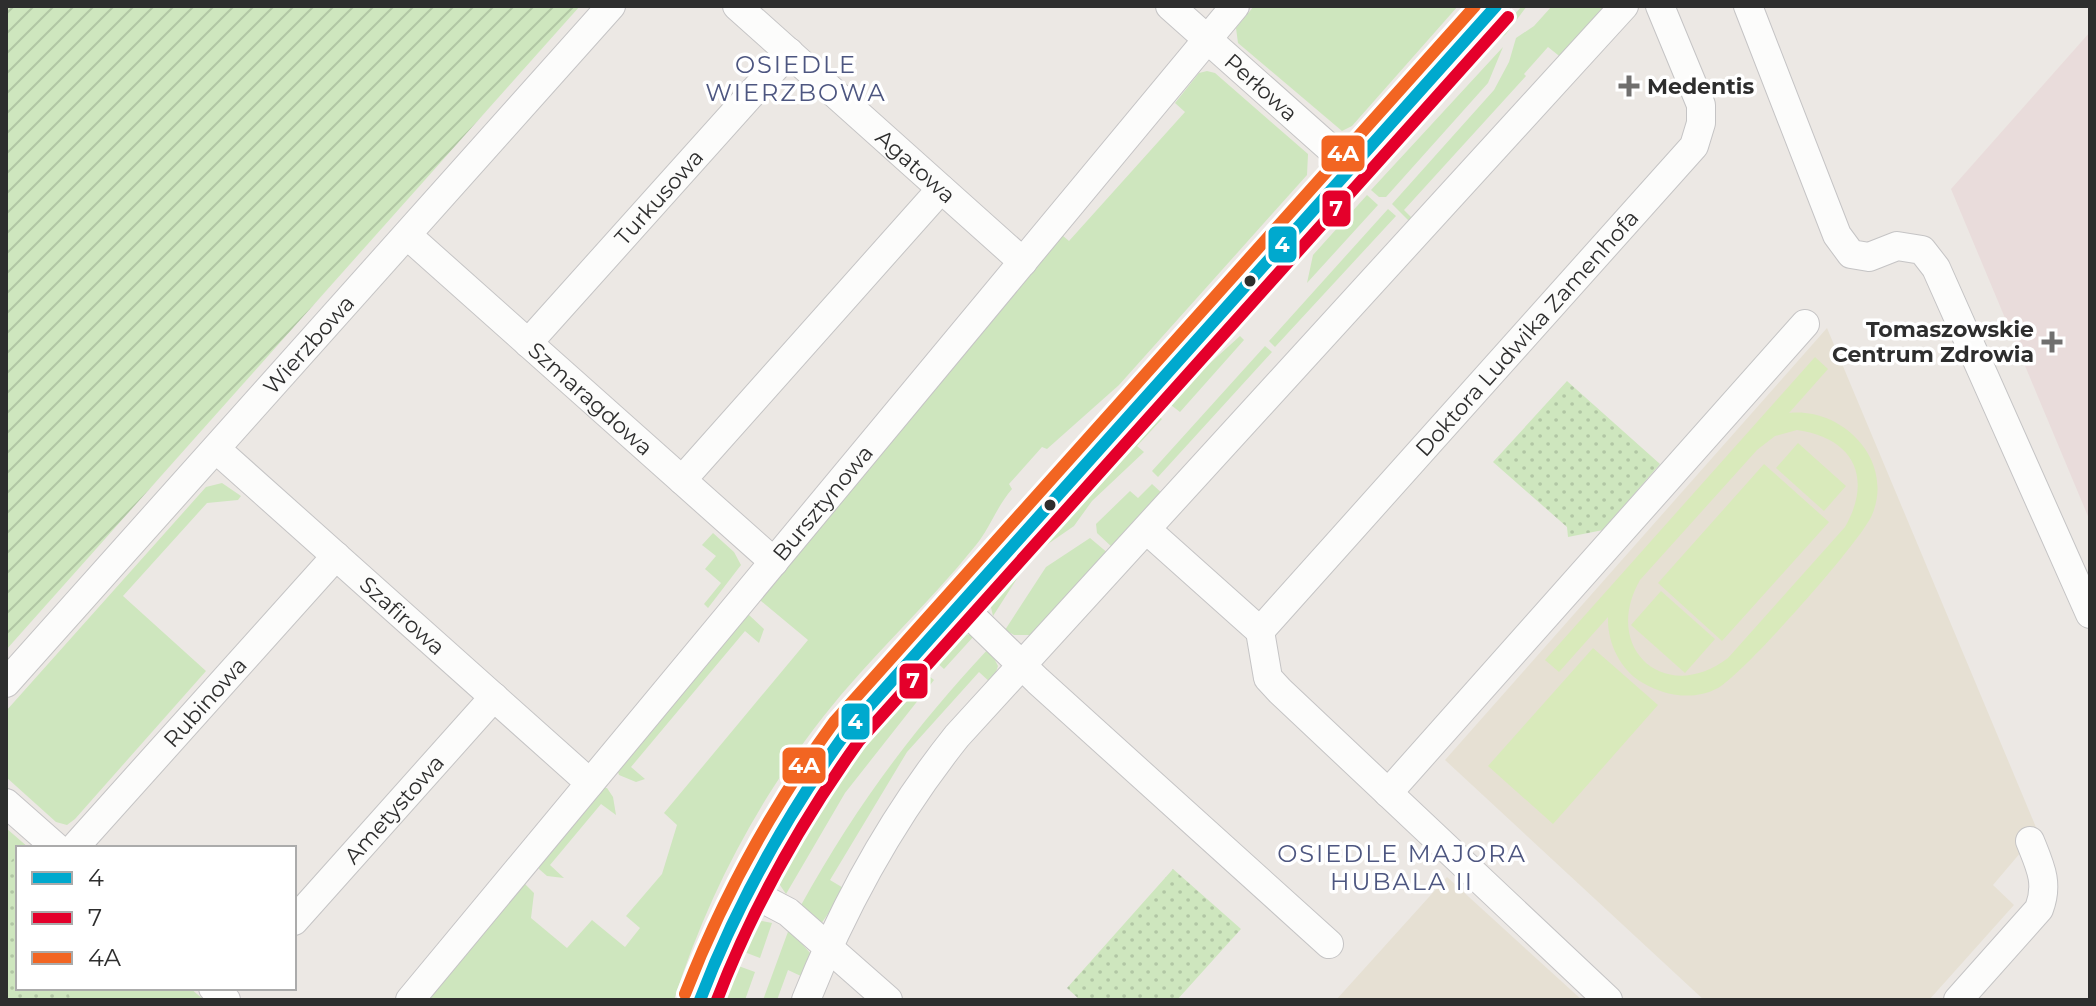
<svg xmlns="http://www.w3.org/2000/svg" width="2096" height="1006" viewBox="0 0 2096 1006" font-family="Montserrat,sans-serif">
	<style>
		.education { fill: #e6e0d3 }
		.medical { fill: #e9dcdb }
		.grass { fill: #cee6be }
		.park { fill: url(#park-dots) }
		.garden { fill: url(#garden-furrows) }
		.pitch { fill: #d9eabb; fill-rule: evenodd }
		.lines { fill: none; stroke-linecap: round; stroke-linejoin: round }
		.minor-casing { stroke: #c5c4c5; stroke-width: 30 }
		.minor { stroke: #fcfcfb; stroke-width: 28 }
		.bus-1-casing { stroke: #fff; stroke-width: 18 }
		.bus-2-casing { stroke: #fff; stroke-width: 18 }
		.bus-3-casing { stroke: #fff; stroke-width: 18 }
		.bus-1 { stroke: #00a9ce; stroke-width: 12 }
		.bus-2 { stroke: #e4002b; stroke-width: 12 }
		.bus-3 { stroke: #f26522; stroke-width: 12 }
		.poi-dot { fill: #706f6e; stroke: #fff; stroke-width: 3 }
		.bus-dot { fill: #2e2e2e; stroke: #fff; stroke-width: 3 }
		.labels { text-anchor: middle; stroke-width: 7; stroke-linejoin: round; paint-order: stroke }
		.poi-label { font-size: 22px; font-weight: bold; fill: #2e2e2e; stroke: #fff; text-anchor: start }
		.street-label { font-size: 22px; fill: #2e2e2e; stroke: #fff }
		.neighbourhood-label { font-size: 24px; letter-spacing: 2px; fill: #4d5680; stroke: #fff }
		.line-badge { stroke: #fff; stroke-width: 3 }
		.badge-label { font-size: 22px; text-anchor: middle; font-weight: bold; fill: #fff }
	</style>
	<defs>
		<pattern id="park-dots" width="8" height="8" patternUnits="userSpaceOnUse" patternTransform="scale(2)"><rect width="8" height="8" fill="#cee6be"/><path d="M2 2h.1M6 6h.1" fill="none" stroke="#b1c6a4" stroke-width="1.8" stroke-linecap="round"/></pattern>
		<pattern id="garden-furrows" width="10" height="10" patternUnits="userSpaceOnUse" patternTransform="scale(2)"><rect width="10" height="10" fill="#cee6be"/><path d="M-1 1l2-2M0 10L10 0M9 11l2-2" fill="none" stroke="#b1c6a4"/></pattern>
	</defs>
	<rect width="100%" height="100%" fill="#ece8e4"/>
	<!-- education -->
	<path class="education" d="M1827 328 2038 832 1993 885 2014 905 1929 1000H1704L1445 760Z
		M1447 877 1582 1000H1336Z"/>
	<!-- medical -->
	<path class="medical" d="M2090 32V521L1951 189Z"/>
	<!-- grass -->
	<path class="grass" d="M1254 6H1458L1352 126 1342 131 1238 43 1236 28Z
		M1522 6H1527L1506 34 1488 49 1405 142 1402 140Z
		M1552 6H1611L1563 59 1548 47 1524 74 1526 76 1404 210 1415 221 1412 224 1392 204 1494 90 1509 62 1516 38 1534 26Z
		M1503 47 1488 83 1386 197H1379L1371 190Z
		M1207 71 1215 73 1308 154 1307 175 1119 385 1047 449 1042 447 1009 484 1012 489C997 506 990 528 976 545 928 605 870 657 823 717 756 803 707 897 674 1000H425L520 885 525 884 534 893 531 918 567 948 592 920 625 947 640 928 626 916 662 874 677 825 664 813 808 640 761 601V595L1056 230 1069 241 1185 112 1175 103 1199 73Z
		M1391 151 1394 153 1300 257Z
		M1367 195 1378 205 1307 283 1313 255Z
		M1388 209 1396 216 1275 347 1269 341Z
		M1240 336 1244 340 1180 412 1167 402Z
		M1265 346 1272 352 1158 477 1152 471Z
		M1156 414 1162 419 1137 446 1144 452 1092 501 1074 526 1032 555 993 616 990 603 994 594Z
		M222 483 241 496 238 500 207 503 123 596 206 671 75 819 67 825 56 822 6 777V711L206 487Z
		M1152 484 1164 495 1114 549 1097 533 1096 524 1130 491 1138 498Z
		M713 533 734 552 741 565 708 608 704 604 721 583 705 569 716 556 702 545Z
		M1090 538 1109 554 1033 635H1014L1005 630 1046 567Z
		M749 615 764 629 759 643 745 631 631 767 645 779 636 782 619 775 617 769 743 617Z
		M966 634 974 636 944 669 934 660 952 641Z
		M989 648 998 666 992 684 979 672 907 752 830 880 845 889 821 924 800 907C856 806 911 732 989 648Z
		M924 672 934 680 845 793 786 894 776 879V871C818 797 868 735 924 672Z
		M600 788H607L613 797 616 815 601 804 550 865 564 878 547 876 539 869V863Z
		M6 828 29 848H18V988H190L204 1000H6Z
		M762 921 772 923 760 958 739 950 752 926Z
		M789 929 811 954 803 977 788 970 777 1000H763Z
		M733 964 755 972 745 1000H719Z"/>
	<!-- park -->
	<path class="park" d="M1567 381 1660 464 1603 530 1568 537 1567 527 1493 462Z
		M18 853V988H66L71 1000H6V867Z
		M1173 869 1241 929 1177 1000H1080L1067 988Z"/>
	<!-- garden -->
	<path class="garden" d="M6 6H580L6 650Z"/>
	<!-- pitch -->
	<path class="pitch" d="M1815 357 1828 369 1789 413C1843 407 1895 461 1872 515 1860 543 1744 673 1718 688 1694 701 1665 696 1643 683 1620 670 1607 642 1608 617L1559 672 1545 660ZM1797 430C1854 438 1873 478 1845 527L1728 658C1665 706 1601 648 1640 580L1757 450 1775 436Z
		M1798 443 1846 486 1824 511 1776 468Z
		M1764 464 1829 522 1722 641 1658 583Z
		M1661 591 1715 639 1685 673 1631 625Z
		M1593 648 1658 705 1553 824 1488 766Z"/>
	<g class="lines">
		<defs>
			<g id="minor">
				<path id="s1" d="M737 6 1023 262"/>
				<path id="s2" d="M1170 6 1351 167"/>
				<path d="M1748 6 1837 235 1851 254 1869 257 1897 246 1922 250 1936 268 2090 614"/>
				<path id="s3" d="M407 235 774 562"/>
				<path id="s4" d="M528 343 789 52"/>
				<path id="s5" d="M216 449 590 783"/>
				<path d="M682 480 941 189"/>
				<path d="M1147 530 1260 631"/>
				<path d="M958 603 1038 681 1329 944"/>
				<path id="s6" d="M1260 631 1694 146 1701 123V105L1660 6"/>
				<path d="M1260 631 1268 678 1280 691 1608 1000"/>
				<path id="s7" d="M6 683 611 6"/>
				<path d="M1388 793 1805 324"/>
				<path d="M6 803 57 848"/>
				<path id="s8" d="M74 848 336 556"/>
				<path d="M744 889 788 912 888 1000"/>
				<path id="s9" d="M294 921 494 697"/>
				<path d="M213 988 226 1000"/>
				<path id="s10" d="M410 1000 1235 6"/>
				<path d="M700 1000C738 896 782 819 847 731L1496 6"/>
				<path d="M806 1000C844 905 893 816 957 736L1624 6"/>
				<path d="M1958 1000 2039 909C2049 883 2040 866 2030 841"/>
			</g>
		</defs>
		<!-- minor casing -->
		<use href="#minor" class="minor-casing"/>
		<!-- minor -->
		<use href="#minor" class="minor"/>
		<defs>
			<path id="bus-1" d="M700 1000C737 903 786 816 847 731L1496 6"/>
			<path id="bus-2" d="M717 1000C753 906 801 822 859 741L1508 17"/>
			<path id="bus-3" d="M685 994C723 896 772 807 834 722L1475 6"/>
		</defs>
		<!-- bus-1 casing -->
		<use href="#bus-1" class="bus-1-casing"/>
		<!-- bus-2 casing -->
		<use href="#bus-2" class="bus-2-casing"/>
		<!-- bus-3 casing -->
		<use href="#bus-3" class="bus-3-casing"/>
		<!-- bus-1 -->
		<use href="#bus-1" class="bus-1"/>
		<!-- bus-2 -->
		<use href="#bus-2" class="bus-2"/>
		<!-- bus-3 -->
		<use href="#bus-3" class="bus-3"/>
	</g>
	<!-- markers -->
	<g class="poi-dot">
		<path d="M1625 74h8v8h8v8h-8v8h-8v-8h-8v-8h8z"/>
		<path d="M2048 330h8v8h8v8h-8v8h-8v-8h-8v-8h8z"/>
	</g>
	<g class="bus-dot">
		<circle cx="1250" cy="281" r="7"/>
		<circle cx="1050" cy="505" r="7"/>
	</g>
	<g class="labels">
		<!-- poi labels -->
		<g class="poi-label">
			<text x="1647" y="94">Medentis</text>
			<text x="2034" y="337" text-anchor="end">Tomaszowskie<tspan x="2034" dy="25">Centrum Zdrowia</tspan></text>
		</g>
		<!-- street labels -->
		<g class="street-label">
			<text dy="8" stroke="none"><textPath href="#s2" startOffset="122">Perłowa</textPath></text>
			<text dy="8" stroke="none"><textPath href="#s1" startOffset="240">Agatowa</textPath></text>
			<text dy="8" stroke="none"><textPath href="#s4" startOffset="196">Turkusowa</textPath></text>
			<text dy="8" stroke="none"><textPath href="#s6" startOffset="400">Doktora Ludwika Zamenhofa</textPath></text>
			<text dy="8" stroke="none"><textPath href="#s7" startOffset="454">Wierzbowa</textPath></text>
			<text dy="8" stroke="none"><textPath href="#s3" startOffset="246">Szmaragdowa</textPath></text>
			<text dy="8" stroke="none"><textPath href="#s10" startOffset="646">Bursztynowa</textPath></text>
			<text dy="8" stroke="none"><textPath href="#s5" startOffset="250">Szafirowa</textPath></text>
			<text dy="8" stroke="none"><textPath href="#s8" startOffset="196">Rubinowa</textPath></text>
			<text dy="8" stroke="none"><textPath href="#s9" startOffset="150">Ametystowa</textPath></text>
		</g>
		<!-- neighbourhood labels -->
		<g class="neighbourhood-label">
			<text x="796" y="73">OSIEDLE<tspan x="796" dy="28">WIERZBOWA</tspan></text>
			<text x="1402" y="862">OSIEDLE MAJORA<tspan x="1402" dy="28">HUBALA II</tspan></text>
		</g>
	</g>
	<g class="line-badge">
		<rect x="1320" y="134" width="46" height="39" rx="8" fill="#f26522"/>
		<rect x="1321" y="189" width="31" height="39" rx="8" fill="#e4002b"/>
		<rect x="1267" y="225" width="31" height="39" rx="8" fill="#00a9ce"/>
		<rect x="898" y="662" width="31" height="38" rx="8" fill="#e4002b"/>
		<rect x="840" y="702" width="31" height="39" rx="8" fill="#00a9ce"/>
		<rect x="781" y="746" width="46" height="39" rx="8" fill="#f26522"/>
	</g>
	<g class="badge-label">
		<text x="1343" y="161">4A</text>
		<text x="1336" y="216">7</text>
		<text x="1282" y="252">4</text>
		<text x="913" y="688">7</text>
		<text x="855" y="729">4</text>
		<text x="804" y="773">4A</text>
	</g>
	<!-- border -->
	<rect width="2096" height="1006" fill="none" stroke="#2e2e2e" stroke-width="16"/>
	<!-- legend -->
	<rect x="16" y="846" width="280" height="144" fill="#ffffff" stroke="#ababab" stroke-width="2"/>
	<rect x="32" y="872" width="40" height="12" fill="#00a9ce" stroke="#ababab" stroke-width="2"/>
	<text x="88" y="886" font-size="24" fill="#2e2e2e">4</text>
	<rect x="32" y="912" width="40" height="12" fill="#e4002b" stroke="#ababab" stroke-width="2"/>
	<text x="88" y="926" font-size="24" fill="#2e2e2e">7</text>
	<rect x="32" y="952" width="40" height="12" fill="#f26522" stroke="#ababab" stroke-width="2"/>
	<text x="88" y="966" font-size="24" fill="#2e2e2e">4A</text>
</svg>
